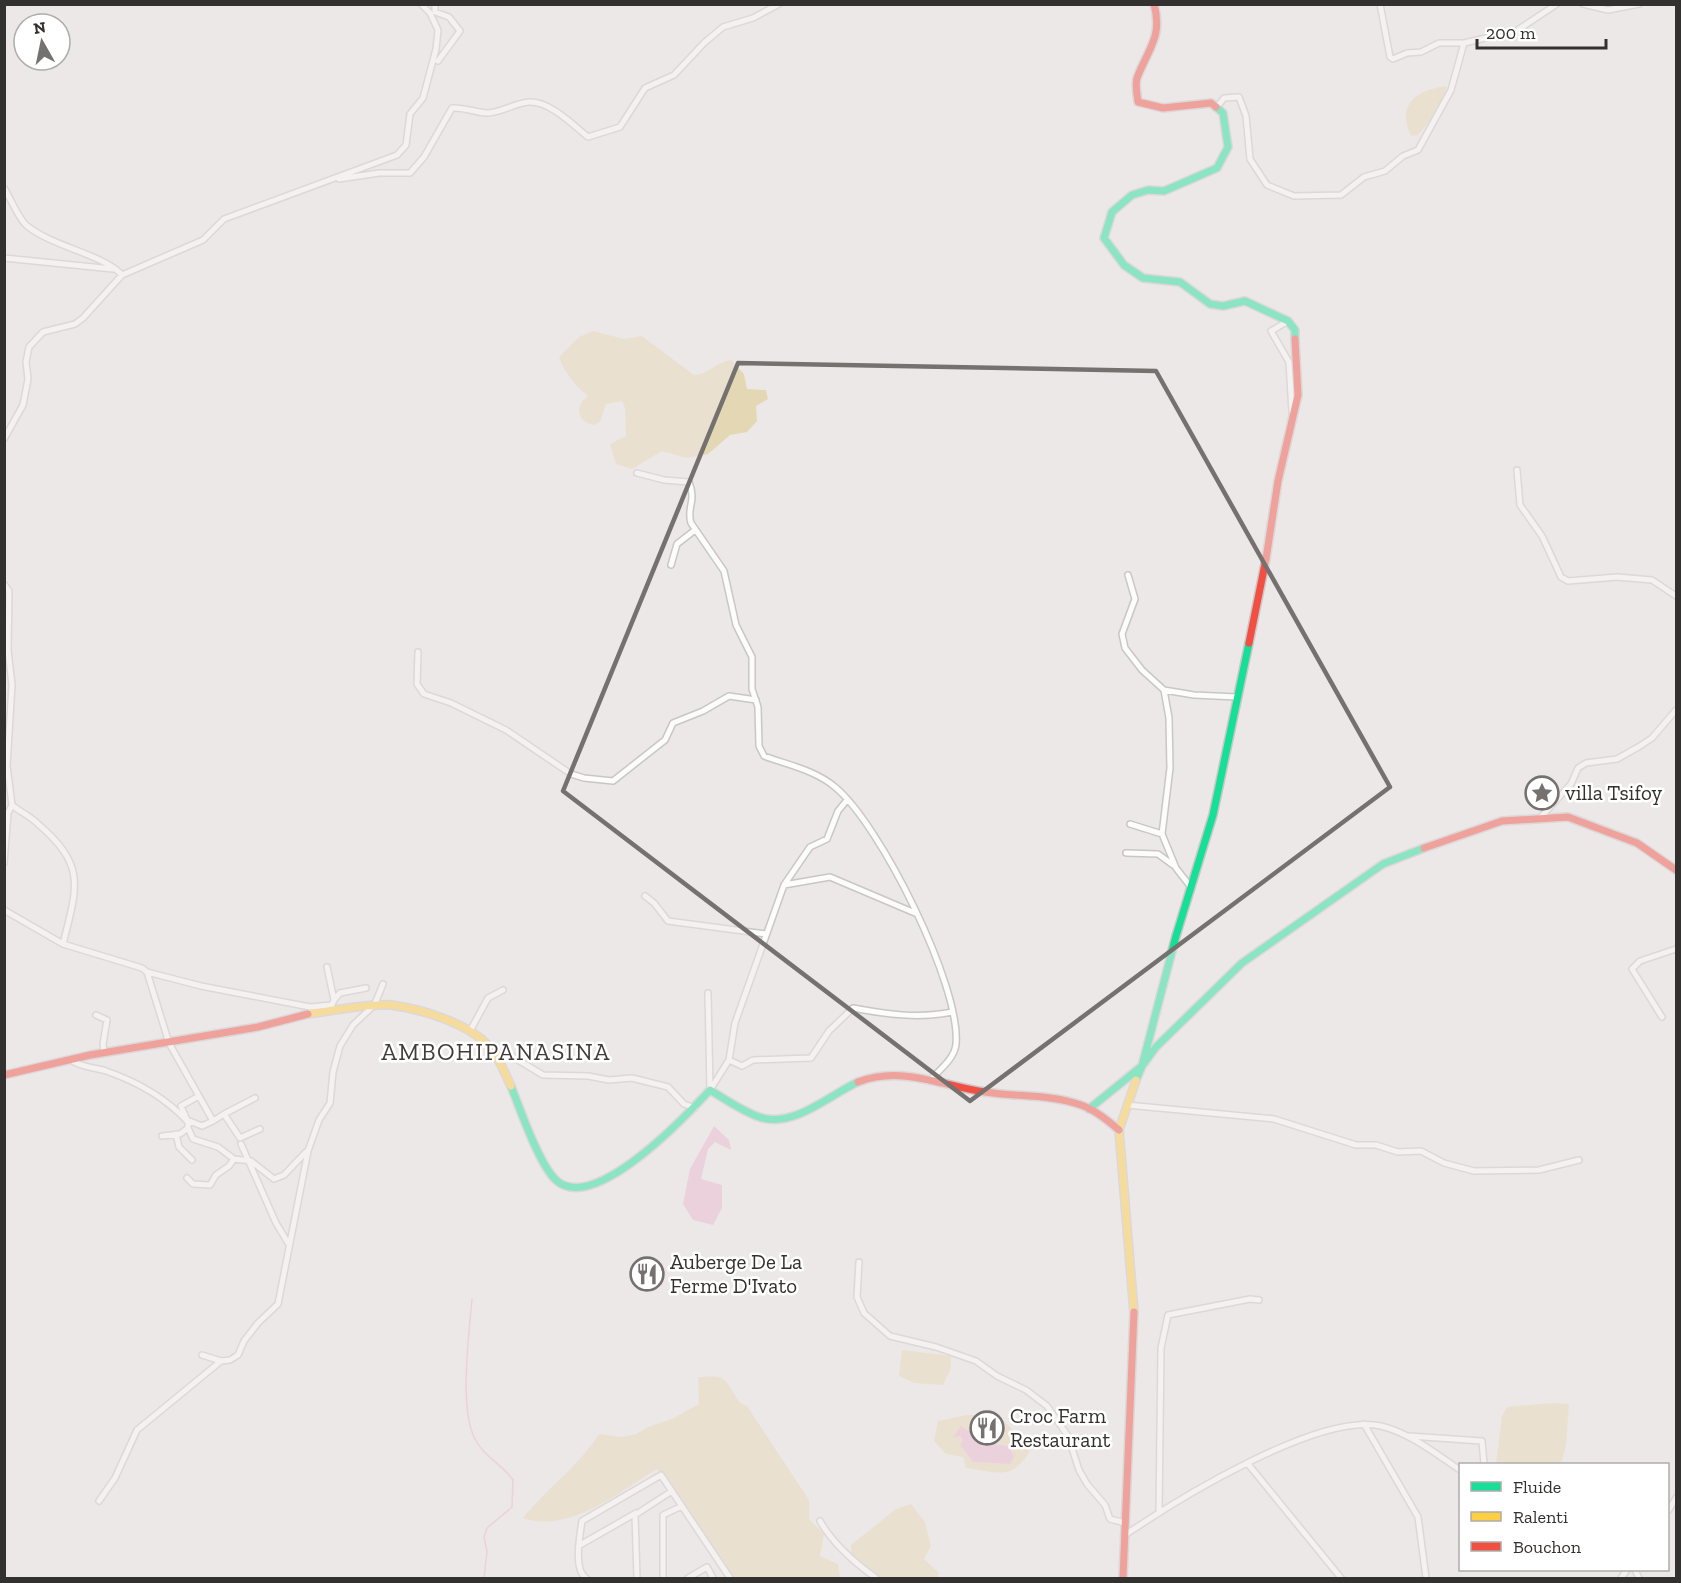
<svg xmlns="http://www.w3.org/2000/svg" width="1681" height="1583" viewBox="0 0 1681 1583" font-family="'Zilla Slab',serif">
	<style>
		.green { fill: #e4d8b4; fill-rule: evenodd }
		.water { fill: #e8b7cf }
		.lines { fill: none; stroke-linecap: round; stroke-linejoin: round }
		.stream { stroke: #e8b7cf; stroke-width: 1.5 }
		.street-casing { stroke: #cac6c5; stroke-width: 8 }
		.fast-casing { stroke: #cac6c5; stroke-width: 10 }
		.slow-casing { stroke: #cac6c5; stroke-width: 10 }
		.jam-casing { stroke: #cac6c5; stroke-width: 10 }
		.street { stroke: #fcfcfb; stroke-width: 5 }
		.fast { stroke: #16e098; stroke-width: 7 }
		.slow { stroke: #ffcf43; stroke-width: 7 }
		.jam { stroke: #f24e42; stroke-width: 7 }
		.marked { fill: none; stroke: #74716f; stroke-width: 4.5; stroke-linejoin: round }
		.labels { text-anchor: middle; stroke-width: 5; stroke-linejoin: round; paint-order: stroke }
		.poi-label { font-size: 21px; fill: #33312f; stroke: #fff; text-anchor: start }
		.quarter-label { font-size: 24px; letter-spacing: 1.5px; fill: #413b39; stroke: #fff }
	</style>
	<rect width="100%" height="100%" fill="#ece8e7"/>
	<!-- green -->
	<path class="green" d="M1446 86C1448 97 1426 127 1418 135L1411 136C1396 105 1416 90 1446 86Z
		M593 331 624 339 642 336 694 375C709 374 716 362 731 360L744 374 747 389 766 390 768 399 756 406 757 421 747 432 730 435 708 454 687 458 662 451 632 469 616 464 610 444 626 436 625 408 622 401 606 404 600 422 593 425C576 421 575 405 588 396 576 387 563 371 559 357L579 337Z
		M902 1350 951 1356V1368L943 1385 914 1383 899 1376Z
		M698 1377C704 1377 712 1376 718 1377 732 1379 733 1403 747 1406L809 1500V1519L824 1534 820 1556 838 1564 840 1578H733L657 1469C619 1492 570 1534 523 1518 547 1488 578 1467 599 1434L622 1437 636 1434 648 1427 672 1419 699 1404Z
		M1553 1403 1569 1404 1566 1445 1561 1464H1496L1502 1416 1507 1407Z
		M967 1415H998L1031 1449C1012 1482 998 1472 966 1468L963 1457 946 1454 934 1441 938 1421ZM960 1436C978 1436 991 1444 1009 1446L973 1462 961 1445 963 1441Z
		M911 1504 925 1522 931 1546 924 1559 939 1573 937 1578H871L851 1559V1545L896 1509Z"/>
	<!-- water -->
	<path class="water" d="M714 1126 729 1140 731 1150 715 1142 708 1149 701 1179 722 1185V1208L713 1225 693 1220 683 1204 690 1169Z
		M961 1426 987 1443 1009 1446 1014 1457 1010 1464 973 1462 960 1445 963 1441 960 1436 953 1437Z"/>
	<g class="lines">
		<!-- stream -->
		<path class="stream" d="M472 1299C469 1334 459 1409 475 1439 485 1458 502 1464 513 1480L512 1507 487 1528 484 1537 487 1552 484 1578"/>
		<defs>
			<path id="street" d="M435 4V12L449 17 460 31 438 61
				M1380 4 1390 57 1393 59 1407 53 1421 52 1439 43H1464L1516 31 1557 4
				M1583 4 1608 10 1639 4
				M1217 107 1224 98 1239 97 1246 116 1250 159 1267 185 1294 196 1341 195 1364 177 1385 171 1403 156 1418 150 1451 90 1464 43
				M339 179 379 173H410L424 157 452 108C465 107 476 113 488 113 503 112 515 103 529 102 550 101 573 125 588 137L620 127 645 88 674 75 704 43 723 27 753 18 779 4
				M4 188C11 199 17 216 26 225 52 247 103 254 122 275
				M4 258 113 269
				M1288 321 1271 331 1289 362 1292 412
				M4 439 23 405 28 379 26 362 29 347 43 332 75 324 83 318 122 275 203 240 224 219 397 155 406 145 410 114 423 98 436 49 438 30 430 13 421 4
				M1517 470 1520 505 1542 536 1561 577 1568 581 1617 577 1652 580 1676 596
				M637 473 664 480 689 482C697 502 686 507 691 523L724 571 736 625 752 657V689L758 707 759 746 764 756C788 765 815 770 835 787 880 824 961 986 956 1044 955 1057 942 1068 933 1077
				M671 565 677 544 695 530
				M1128 575 1135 599 1122 634 1125 648 1142 670 1164 690 1169 718 1170 768 1162 834 1176 868 1190 886
				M4 584 9 591 8 650 12 685 7 766 12 805C20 812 30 816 38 824 87 866 77 887 63 944L142 968 147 972 169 1043 213 1121 224 1114 240 1138 260 1129
				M418 652 417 684 424 694 451 703 506 730 571 774 584 778 613 781 665 740 673 723 703 711 729 696 756 700
				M1164 690 1194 695 1237 697
				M1541 817 1571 784 1578 768 1586 763 1617 759 1640 746 1652 738 1676 710
				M1130 824 1162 834
				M1126 853 1158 854 1173 865
				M4 863 8 813 12 805
				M784 885 830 877 915 913
				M645 896 654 903 668 921 766 934
				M4 910 63 944
				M327 967 334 1000 331 1007
				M147 972 201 986 310 1007 331 1005
				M708 993 710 1090
				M334 1000 340 993 366 988
				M374 1006 383 984
				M96 1015 107 1020 103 1044 104 1053
				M1662 1017 1632 969 1640 961 1676 949
				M470 1031 488 998 503 990
				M497 1056 508 1054 543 1075 588 1076 609 1080 632 1078 668 1087 684 1104 695 1108
				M71 1060C82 1068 94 1067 106 1071 138 1082 165 1097 188 1122V1128L180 1134 162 1136
				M729 1060 742 1066 753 1060 811 1058 829 1031 853 1008C885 1014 919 1019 952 1012
				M710 1090 729 1060 735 1023 784 885 810 847 827 839 838 811 847 800
				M199 1096 181 1106 187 1120 202 1126 213 1121
				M1127 1105 1274 1119 1356 1145H1376L1398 1152 1421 1151 1444 1163 1474 1171 1539 1170 1579 1160
				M224 1114 255 1098
				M188 1128 193 1139 218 1147 234 1159 251 1161 274 1179 284 1175 306 1152
				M176 1134 179 1147 192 1160
				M241 1144 276 1223 288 1243
				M187 1178 193 1184 210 1185 216 1175 229 1166 234 1159
				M859 1262 857 1297 864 1313 890 1336 936 1347 976 1361 997 1376 1026 1390 1047 1406 1068 1436 1079 1470 1087 1484 1105 1505 1110 1519 1125 1523
				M202 1355 221 1361 230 1360 238 1355 244 1341 258 1323 278 1304 308 1151 319 1120 330 1103 333 1072 340 1046 353 1025 370 1009
				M1364 1424 1418 1517 1426 1578
				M1409 1436 1482 1441 1484 1464
				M1248 1464 1341 1578
				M99 1501 115 1478 137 1430 221 1361
				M1668 1511 1676 1498
				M1159 1512 1161 1348 1168 1315 1250 1299 1259 1300
				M820 1521C833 1544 855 1563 876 1578
				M1125 1535C1178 1499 1319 1412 1381 1426 1410 1433 1436 1454 1460 1470
				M580 1545 636 1513
				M1635 1570 1639 1578
				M586 1578C573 1569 580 1535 582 1521L661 1475 730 1578
				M637 1578 635 1515 672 1491
				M663 1578V1515L682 1506
				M688 1578 707 1567 713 1578
				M1621 1578 1627 1570"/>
			<path id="fast" d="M1216 107 1223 113 1228 147 1217 168 1164 191 1148 190 1132 195 1112 212 1104 238 1124 265 1143 278 1180 282 1210 304 1223 306 1245 301 1288 321 1295 330V339
				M1136 1080 1142 1066 1156 1047 1242 963 1383 864 1424 848
				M511 1086C520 1109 540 1167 557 1181 595 1213 686 1116 710 1090 726 1100 742 1111 759 1117 793 1129 829 1095 858 1082
				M1089 1109 1142 1066 1176 936 1213 815 1249 643"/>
			<path id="slow" d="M308 1014C330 1011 370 1003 391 1005 422 1009 467 1023 489 1046 499 1057 504 1072 511 1086
				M1134 1312 1119 1130 1136 1080"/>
			<path id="jam" d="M1154 4C1163 37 1148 49 1137 78 1135 85 1137 95 1138 102L1163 108 1211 103 1216 107
				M1249 643 1266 559 1278 481 1298 395 1295 339
				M1424 848 1502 821 1568 817 1637 843 1676 870
				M4 1075 90 1055 258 1027 308 1014
				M858 1082C902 1065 942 1086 985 1092 1017 1097 1049 1094 1081 1105 1095 1110 1107 1120 1119 1130
				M1123 1578 1134 1312"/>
		</defs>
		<!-- street casing -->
		<use href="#street" class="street-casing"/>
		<!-- fast casing -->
		<use href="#fast" class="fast-casing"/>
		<!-- slow casing -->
		<use href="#slow" class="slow-casing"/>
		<!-- jam casing -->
		<use href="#jam" class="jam-casing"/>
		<!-- street -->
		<use href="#street" class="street"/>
		<!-- fast -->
		<use href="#fast" class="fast"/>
		<!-- slow -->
		<use href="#slow" class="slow"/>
		<!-- jam -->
		<use href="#jam" class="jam"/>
	</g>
	<!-- marked area -->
	<path d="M0 0H1681V1583H0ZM738 363 1156 371 1390 787 970 1101 563 791Z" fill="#ece8e7" fill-opacity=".55" fill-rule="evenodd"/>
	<path class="marked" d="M738 363 1156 371 1390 787 970 1101 563 791Z"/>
	<!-- icons -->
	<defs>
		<symbol id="sight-ring" viewBox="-11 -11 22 22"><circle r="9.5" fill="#fff" stroke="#74716f" stroke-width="1.5"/><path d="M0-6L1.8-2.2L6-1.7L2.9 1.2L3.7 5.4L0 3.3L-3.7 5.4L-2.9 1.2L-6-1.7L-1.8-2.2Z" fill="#74716f"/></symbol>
		<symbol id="restaurant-ring" viewBox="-11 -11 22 22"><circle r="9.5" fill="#fff" stroke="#74716f" stroke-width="1.5"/><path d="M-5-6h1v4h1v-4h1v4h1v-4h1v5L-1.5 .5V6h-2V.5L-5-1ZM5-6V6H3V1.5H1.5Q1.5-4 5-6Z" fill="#74716f"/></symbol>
	</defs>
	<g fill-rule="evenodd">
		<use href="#sight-ring" x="1523" y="774" width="38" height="38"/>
		<use href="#restaurant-ring" x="628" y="1255" width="38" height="38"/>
		<use href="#restaurant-ring" x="968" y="1409" width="38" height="38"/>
	</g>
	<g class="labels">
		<!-- poi labels -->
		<g class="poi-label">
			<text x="1565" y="800">villa Tsifoy</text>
			<text x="670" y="1269">Auberge De La<tspan x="670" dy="24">Ferme D'Ivato</tspan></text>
			<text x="1010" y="1423">Croc Farm<tspan x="1010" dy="24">Restaurant</tspan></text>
		</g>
		<!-- quarter labels -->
		<g class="quarter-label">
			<text x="496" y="1060">AMBOHIPANASINA</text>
		</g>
	</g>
	<!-- border -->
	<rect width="1681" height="1583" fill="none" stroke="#33312f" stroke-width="12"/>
	<!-- legend -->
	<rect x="1459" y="1463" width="210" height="108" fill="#ffffff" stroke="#adadac" stroke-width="1.5"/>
	<rect x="1471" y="1482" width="30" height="9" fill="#16e098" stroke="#adadac" stroke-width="1.5"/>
	<text x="1513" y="1493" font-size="18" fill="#33312f">Fluide</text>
	<rect x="1471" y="1512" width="30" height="9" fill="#ffcf43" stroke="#adadac" stroke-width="1.5"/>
	<text x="1513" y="1523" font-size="18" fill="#33312f">Ralenti</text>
	<rect x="1471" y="1542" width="30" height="9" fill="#f24e42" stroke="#adadac" stroke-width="1.5"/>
	<text x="1513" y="1553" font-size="18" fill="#33312f">Bouchon</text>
	<!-- north arrow -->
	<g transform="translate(42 42) rotate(351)"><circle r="28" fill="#ffffff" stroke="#adadac" stroke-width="1.5"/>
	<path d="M0-4.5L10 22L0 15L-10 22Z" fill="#74716f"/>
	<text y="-9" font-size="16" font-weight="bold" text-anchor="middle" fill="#33312f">N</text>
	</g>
	<!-- scale -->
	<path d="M1477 39v9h129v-9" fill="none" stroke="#33312f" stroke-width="3"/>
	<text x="1486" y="39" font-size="18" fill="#33312f" stroke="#ffffff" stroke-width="4.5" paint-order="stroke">200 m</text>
</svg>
